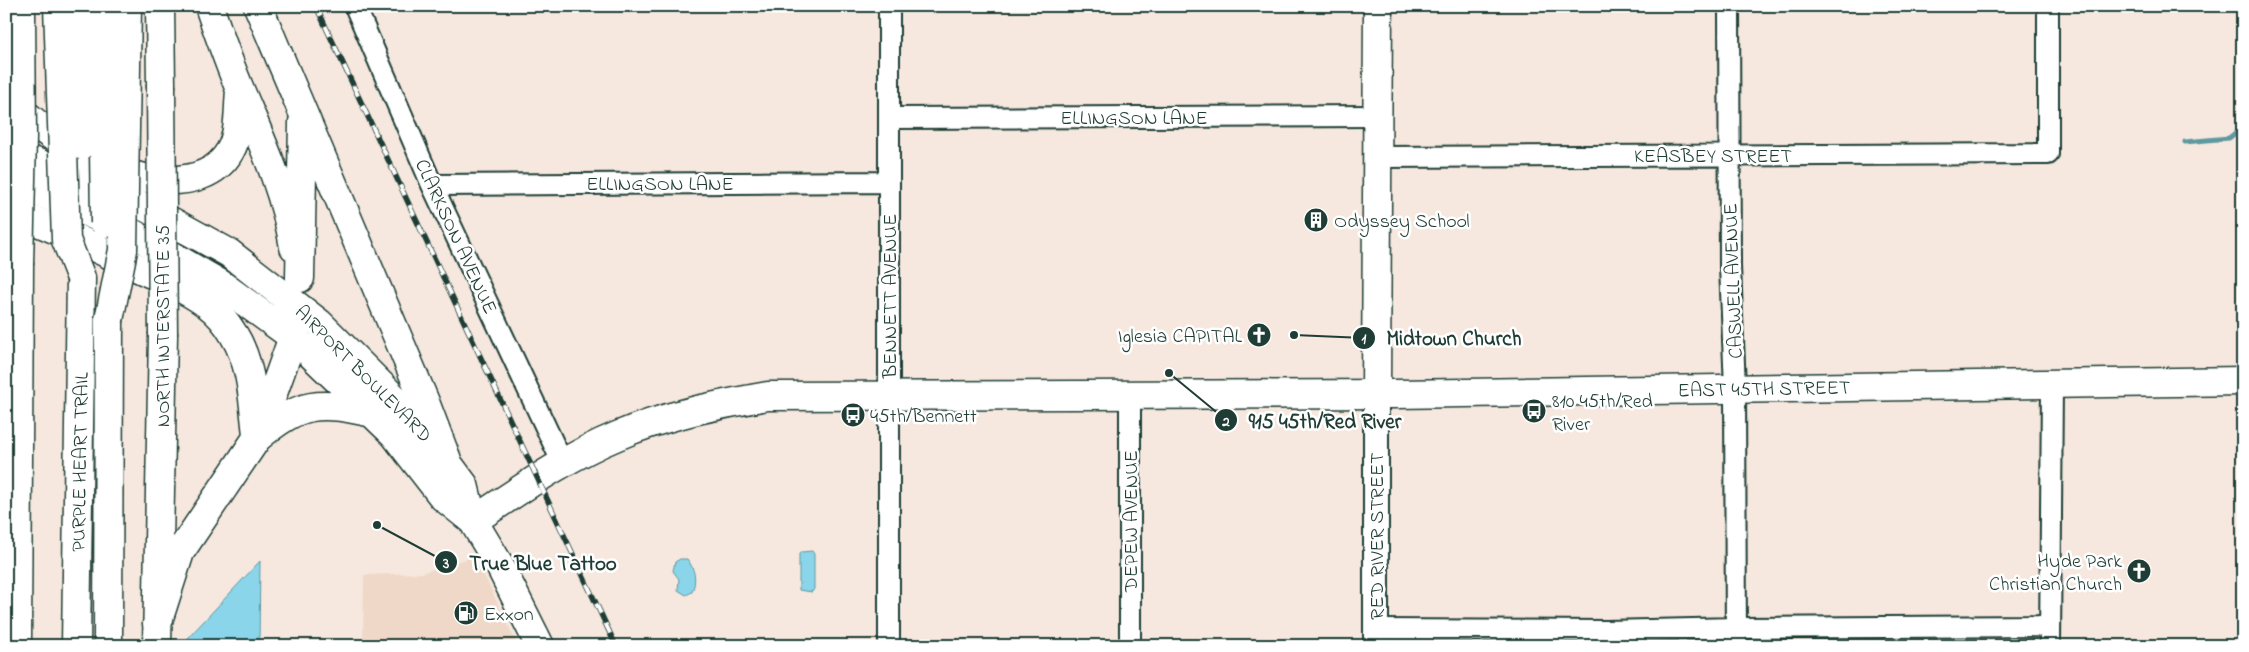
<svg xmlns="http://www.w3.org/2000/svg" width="2249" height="652" viewBox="0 0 2249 652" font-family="'Indie Flower',sans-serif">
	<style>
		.built { fill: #efd8c7 }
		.water { fill: #8ad5ea; stroke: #5f98a1 }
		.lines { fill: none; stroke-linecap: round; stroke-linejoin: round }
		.stream { stroke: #5f98a1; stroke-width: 5 }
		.minor-casing { stroke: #1f3d34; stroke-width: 24 }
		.tertiary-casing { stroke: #1f3d34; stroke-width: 28 }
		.secondary-casing { stroke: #1f3d34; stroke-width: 31 }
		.primary-casing { stroke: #1f3d34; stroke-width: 31 }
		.motorway-casing { stroke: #1f3d34; stroke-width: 31 }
		.minor { stroke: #fff; stroke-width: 20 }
		.tertiary { stroke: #fff; stroke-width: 24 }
		.secondary { stroke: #fff; stroke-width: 28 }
		.primary { stroke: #fff; stroke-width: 28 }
		.motorway { stroke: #fff; stroke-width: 28 }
		.rail-casing { stroke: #1f3d34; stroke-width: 5.5 }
		.rail { stroke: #fff; stroke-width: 4; stroke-dasharray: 11; stroke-linecap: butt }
		.secondary-bridge-casing { stroke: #1f3d34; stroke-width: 31; stroke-linecap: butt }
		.motorway-bridge-casing { stroke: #1f3d34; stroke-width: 31; stroke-linecap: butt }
		.secondary-bridge { stroke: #fff; stroke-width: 28 }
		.motorway-bridge { stroke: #fff; stroke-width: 28 }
		.labels { text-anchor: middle; stroke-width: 5; stroke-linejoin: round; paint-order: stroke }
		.street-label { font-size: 20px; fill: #1f3d34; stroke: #fff }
		.poi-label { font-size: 20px; fill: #1f3d34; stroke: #fff; text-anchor: start }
		.leader { fill: none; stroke: #1f3d34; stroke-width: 2 }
		.callout-dot { fill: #1f3d34; stroke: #fff; stroke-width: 2 }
		.mark-label { font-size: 15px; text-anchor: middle; font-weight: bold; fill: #fff }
		.callout-label { font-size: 21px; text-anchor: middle; font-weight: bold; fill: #1f3d34; stroke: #fff; stroke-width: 5; stroke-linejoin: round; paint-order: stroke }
	</style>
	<rect width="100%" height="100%" fill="#f6e8de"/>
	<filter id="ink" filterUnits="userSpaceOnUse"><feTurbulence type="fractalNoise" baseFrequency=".02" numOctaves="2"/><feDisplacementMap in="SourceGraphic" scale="10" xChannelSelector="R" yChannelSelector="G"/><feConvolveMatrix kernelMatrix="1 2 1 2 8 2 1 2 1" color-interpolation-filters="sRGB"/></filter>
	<g filter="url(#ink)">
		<!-- built -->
		<path class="built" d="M475 556 518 646H363L364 575 422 573Z"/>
		<!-- water -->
		<path class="water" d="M801 552 812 551 814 554V589L812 592 799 590V554Z
			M680 559H687C695 569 697 580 692 592L686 595 678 590 679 579 673 571 675 562Z
			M260 561 259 645 188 644V638Z"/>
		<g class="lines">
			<!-- stream -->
			<path class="stream" d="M2185 142 2229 138 2243 127"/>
			<defs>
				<path id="minor" d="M355 6 432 185 563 464
					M889 6V646
					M1729 6 1730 266 1735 388 1736 646
					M889 118 1378 116
					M1378 157 2048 154V6
					M432 185 889 182
					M1130 396V646
					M1376 630 1606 631 1736 628 2050 626
					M2050 646 2052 384"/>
				<path id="tertiary" d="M1376 394V646"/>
				<path id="secondary" d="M160 6 161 85
					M209 6C219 35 229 64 241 92 263 144 285 192 294 247
					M6 96C30 120 57 142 87 158 126 179 203 198 230 151 240 134 238 110 240 91
					M6 210C47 224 86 243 125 262 153 275 182 286 207 304 218 312 227 323 234 335 252 364 253 401 257 434
					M1376 394 1378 6
					M473 521C520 490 566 457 617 436 666 415 716 405 768 396L1395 394 2243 381
					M157 624 180 552 257 438 293 337 298 317
					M17 646 19 265
					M157 646 163 335"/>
				<path id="primary" d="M6 150 147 208 229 253 319 323 415 419 464 485 473 521 500 566 540 646
					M6 183 38 192 122 227 219 283 293 337 394 434 443 497 473 521
					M257 438C301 401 318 401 373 413"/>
				<path id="motorway" d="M258 6 425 402 447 460
					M300 278 303 122
					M76 646 81 278
					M108 646 109 320"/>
			</defs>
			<!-- minor casing -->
			<use href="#minor" class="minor-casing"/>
			<!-- tertiary casing -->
			<use href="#tertiary" class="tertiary-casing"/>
			<!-- secondary casing -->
			<use href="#secondary" class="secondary-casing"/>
			<!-- primary casing -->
			<use href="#primary" class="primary-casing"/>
			<!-- motorway casing -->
			<use href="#motorway" class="motorway-casing"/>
			<!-- minor -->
			<use href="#minor" class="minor"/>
			<!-- tertiary -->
			<use href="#tertiary" class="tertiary"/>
			<!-- secondary -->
			<use href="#secondary" class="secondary"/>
			<!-- primary -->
			<use href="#primary" class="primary"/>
			<!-- motorway -->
			<use href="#motorway" class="motorway"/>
			<defs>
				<path id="rail" d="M316 6 616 646"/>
			</defs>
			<!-- rail casing -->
			<use href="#rail" class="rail-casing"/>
			<!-- rail -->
			<use href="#rail" class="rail"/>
			<defs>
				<path id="secondary-bridge" d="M161 85 163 335
					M19 265 22 137 21 12"/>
				<path id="motorway-bridge" d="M58 6 66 240 81 278
					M79 6 81 145
					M102 6 105 223
					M109 320 123 250 127 6"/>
			</defs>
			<!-- secondary-bridge casing -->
			<use href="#secondary-bridge" class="secondary-bridge-casing"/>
			<!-- motorway-bridge casing -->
			<use href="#motorway-bridge" class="motorway-bridge-casing"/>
			<!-- secondary-bridge -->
			<use href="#secondary-bridge" class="secondary-bridge"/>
			<!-- motorway-bridge -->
			<use href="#motorway-bridge" class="motorway-bridge"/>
		</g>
	</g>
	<!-- icons -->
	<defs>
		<symbol id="building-disc" viewBox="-11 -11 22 22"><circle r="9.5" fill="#1f3d34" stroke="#fff"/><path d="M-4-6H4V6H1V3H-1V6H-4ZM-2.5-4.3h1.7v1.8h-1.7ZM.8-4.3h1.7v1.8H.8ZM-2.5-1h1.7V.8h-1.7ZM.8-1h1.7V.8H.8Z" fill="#fff"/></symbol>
		<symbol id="church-disc" viewBox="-11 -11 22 22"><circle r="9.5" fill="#1f3d34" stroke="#fff"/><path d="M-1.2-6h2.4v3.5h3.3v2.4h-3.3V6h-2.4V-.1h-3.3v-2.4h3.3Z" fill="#fff"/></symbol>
		<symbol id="bus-disc" viewBox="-11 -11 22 22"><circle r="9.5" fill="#1f3d34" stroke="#fff"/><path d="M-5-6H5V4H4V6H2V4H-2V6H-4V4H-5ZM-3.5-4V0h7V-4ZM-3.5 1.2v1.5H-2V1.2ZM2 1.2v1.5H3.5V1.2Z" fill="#fff"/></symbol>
		<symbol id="fuel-disc" viewBox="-11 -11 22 22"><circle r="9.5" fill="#1f3d34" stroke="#fff"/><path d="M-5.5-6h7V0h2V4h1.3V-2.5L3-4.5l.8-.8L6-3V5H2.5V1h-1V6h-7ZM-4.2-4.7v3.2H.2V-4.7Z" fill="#fff"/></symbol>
	</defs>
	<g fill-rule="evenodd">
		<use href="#building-disc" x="1302" y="206" width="28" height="28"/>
		<use href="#church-disc" x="1245" y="321" width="28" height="28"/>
		<use href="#bus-disc" x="1520" y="397" width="28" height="28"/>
		<use href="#bus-disc" x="839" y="401" width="28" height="28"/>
		<use href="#church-disc" x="2125" y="557" width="28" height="28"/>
		<use href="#fuel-disc" x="452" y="599" width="28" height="28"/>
	</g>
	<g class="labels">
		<!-- street labels -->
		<g class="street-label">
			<text x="1134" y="124">ELLINGSON LANE</text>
			<text x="1713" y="162">KEASBEY STREET</text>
			<text x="660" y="190">ELLINGSON LANE</text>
			<text transform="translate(457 236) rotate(65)" y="7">CLARKSON AVENUE</text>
			<text transform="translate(1732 281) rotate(-92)" y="7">CASWELL AVENUE</text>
			<text transform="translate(889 296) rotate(-90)" y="7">BENNETT AVENUE</text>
			<text transform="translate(162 326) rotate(-90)" y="7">NORTH INTERSTATE 35</text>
			<text transform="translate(364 373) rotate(45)" y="7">AIRPORT BOULEVARD</text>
			<text transform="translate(1764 388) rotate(-1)" y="7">EAST 45TH STREET</text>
			<text transform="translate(79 462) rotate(-89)" y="7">PURPLE HEART TRAIL</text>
			<text transform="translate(1130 521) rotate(-90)" y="7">DEPEW AVENUE</text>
			<text transform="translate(1376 536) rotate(-90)" y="7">RED RIVER STREET</text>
		</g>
		<!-- poi labels -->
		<g class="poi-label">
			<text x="1334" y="227">Odyssey School</text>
			<text x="1242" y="342" text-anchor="end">Iglesia CAPITAL</text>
			<text x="1552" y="407">810 45th/Red<tspan x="1552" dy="23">River</tspan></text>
			<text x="870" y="422">45th/Bennett</text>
			<text x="2122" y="567" text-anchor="end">Hyde Park<tspan x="2122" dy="23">Christian Church</tspan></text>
			<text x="484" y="620">Exxon</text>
		</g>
	</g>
	<!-- callouts -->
	<path class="leader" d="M1294 335L1364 338M1169 373L1226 420M377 525L446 562"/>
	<g class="callout-dot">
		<circle cx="1294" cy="335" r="5"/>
		<circle cx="1169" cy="373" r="5"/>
		<circle cx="377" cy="525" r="5"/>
		<circle cx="1364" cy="338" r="12"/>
		<circle cx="1226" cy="420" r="12"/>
		<circle cx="446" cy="562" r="12"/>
	</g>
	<g class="mark-label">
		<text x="1364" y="343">1</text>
		<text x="1226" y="426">2</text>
		<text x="446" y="568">3</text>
	</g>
	<g class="callout-label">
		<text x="1454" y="345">Midtown Church</text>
		<text x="1325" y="428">915 45th/Red River</text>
		<text x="543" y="570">True Blue Tattoo</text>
	</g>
	<!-- margin -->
	<rect width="2249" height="652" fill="none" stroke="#fff" stroke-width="25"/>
	<rect x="12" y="12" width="2224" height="627" fill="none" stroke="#1f3d34" stroke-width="2" filter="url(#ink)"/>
</svg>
